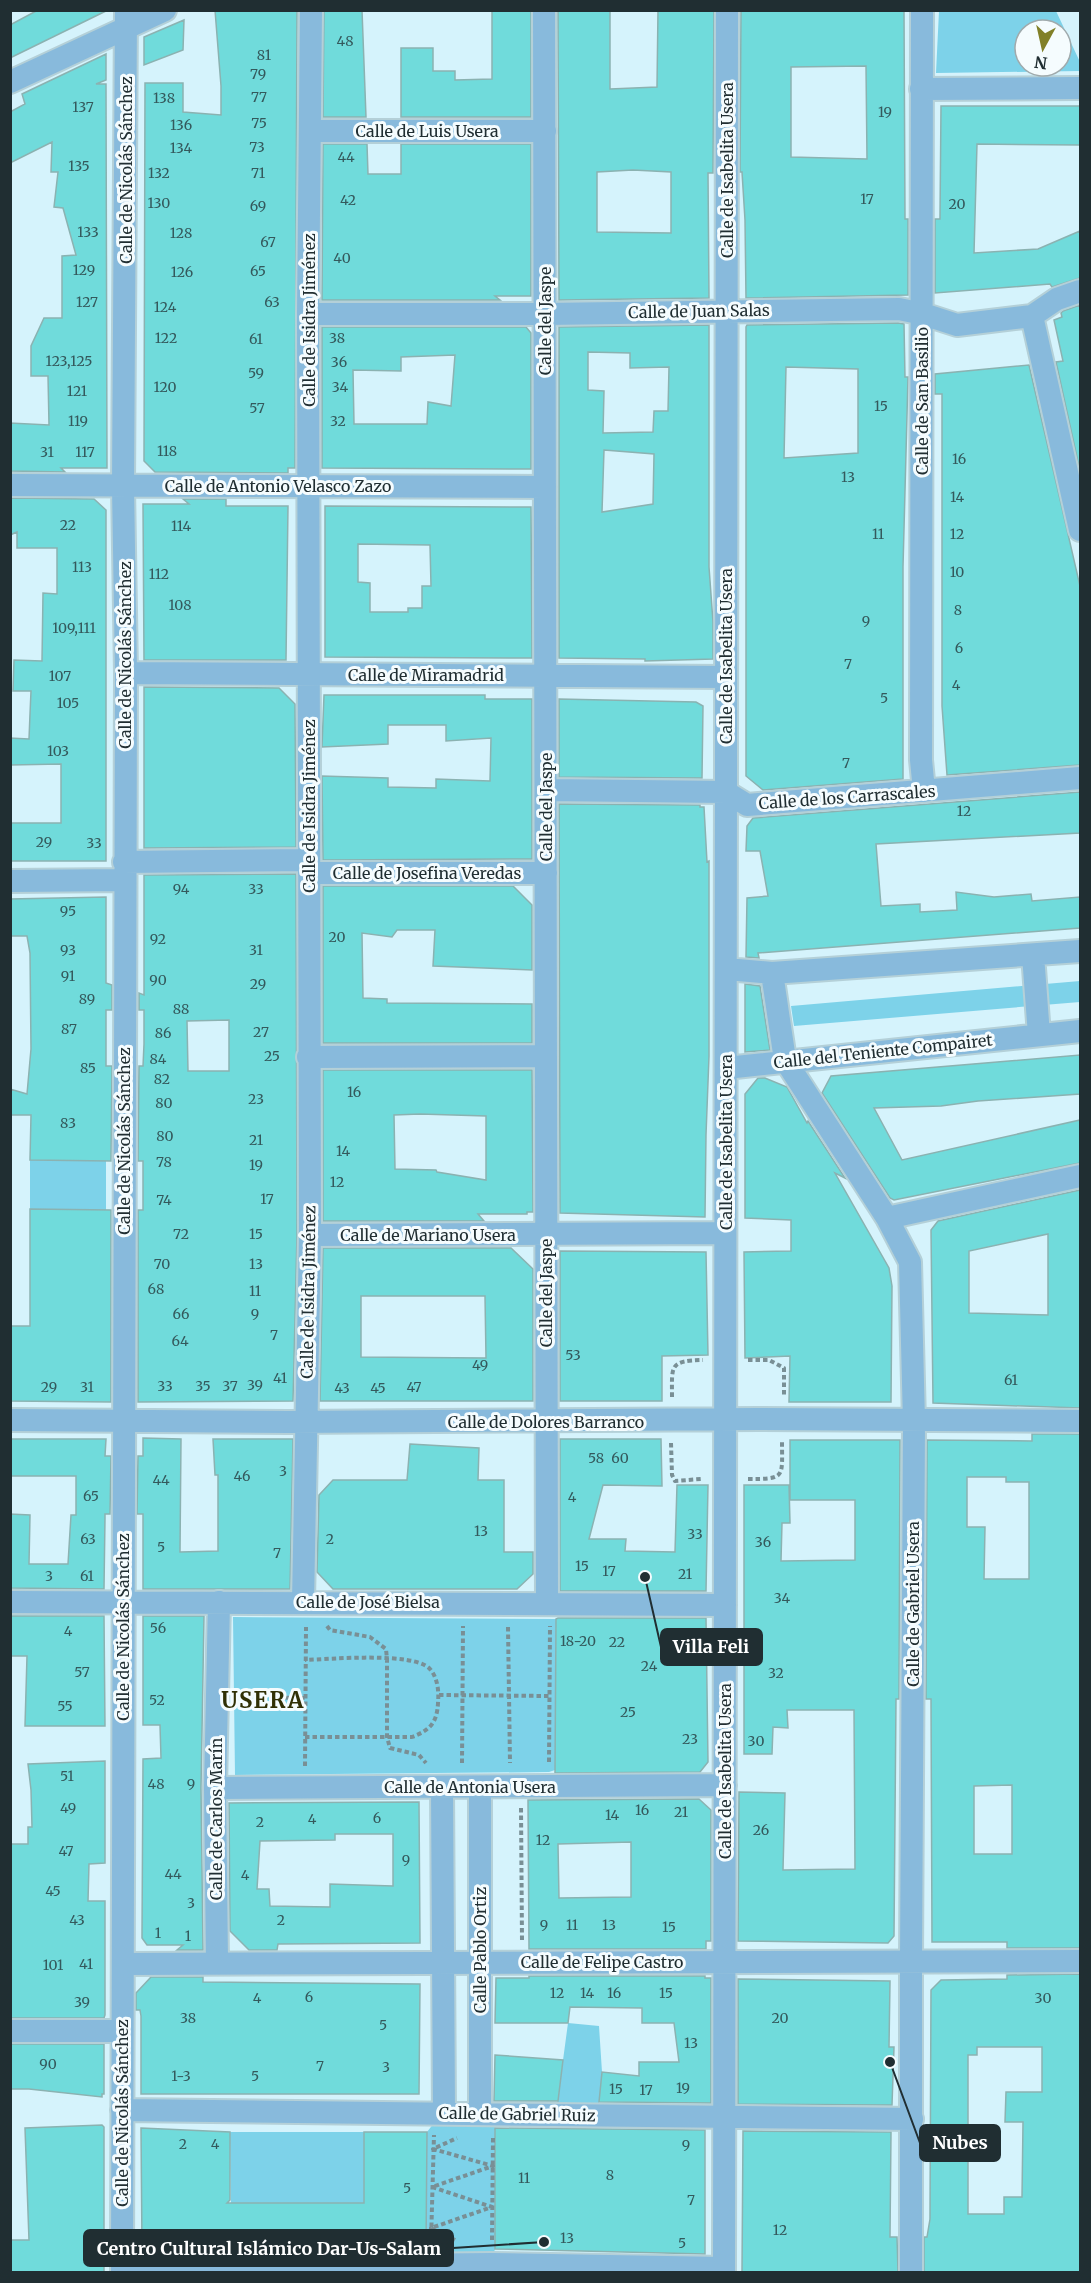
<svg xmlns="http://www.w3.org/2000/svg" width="1091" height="2283" viewBox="0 0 1091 2283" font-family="Merriweather,serif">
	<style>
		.green { fill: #7dd2e9; fill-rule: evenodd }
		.building { fill: #70dbdb; stroke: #8bb2b1; stroke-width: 1.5; fill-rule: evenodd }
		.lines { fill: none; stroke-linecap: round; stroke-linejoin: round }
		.street-casing { stroke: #b4d0d8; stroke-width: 26 }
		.path { stroke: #798f95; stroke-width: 4; stroke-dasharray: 4.5 3; stroke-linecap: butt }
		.street { stroke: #88badc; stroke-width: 22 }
		.labels { text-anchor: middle; stroke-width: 6; stroke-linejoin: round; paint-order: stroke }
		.number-label { font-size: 14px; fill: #34595c }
		.street-label { font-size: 16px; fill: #202e32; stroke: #f5fcfe }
		.district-label { font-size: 22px; font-weight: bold; letter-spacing: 1.5px; fill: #303005; stroke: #f5fcfe }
		.leader { fill: none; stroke: #202e32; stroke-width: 2 }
		.callout-dot { fill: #202e32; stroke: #f5fcfe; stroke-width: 2 }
		.callout { fill: #202e32; stroke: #202e32; stroke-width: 2 }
		.callout-label { font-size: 18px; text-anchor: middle; font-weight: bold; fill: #fff }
	</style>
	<rect width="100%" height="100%" fill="#d5f3fc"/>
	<!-- green -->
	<path class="green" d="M939 11H1056L1080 62V71L936 73ZM1025 30H1061V66H1025Z
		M1080 981V1002L794 1026 791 1006Z
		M30 1160 106 1161V1210L30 1209Z
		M233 1617 556 1619 555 1770 549 1772 235 1775Z
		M568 2023 599 2026 602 2072 599 2104 557 2105Z
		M493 2122 495 2129V2249L492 2258 431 2257 426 2248 427 2132 434 2123Z
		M230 2132H364V2203H231Z"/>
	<!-- building -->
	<path class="building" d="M38 10H108L10 58V25Z
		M215 10H297L295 468H288V473L155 472 144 461 145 83H183V112L221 115V86Z
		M324 10H362L366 117H323Z
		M492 10H531V117H401V48H433V71H455V80L492 79Z
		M558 10H610V89L657 87 658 10H714L713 173H708L709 298 559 300ZM633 170 671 172V233L597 232V172Z
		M741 10H904L905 219H908V295L746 298 745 220 742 172H740ZM866 66 867 159 791 157V67Z
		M184 20 183 50 144 65V37Z
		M106 54V80L96 84H106L107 468H61L65 472 10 471V423L49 425 48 376H31V346L44 318H62V256L76 255 63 208 54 207 58 172H51L52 142 10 163V112L25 104 22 94Z
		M941 106H1080V145L977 144 974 253 1038 249 1080 231V278L1052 287 1050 284 935 293V219H940Z
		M323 144H367L368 174H401V144H531V296H495L500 300H322Z
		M1080 305V471L1056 362 1063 361 1054 320 1062 317 1061 313 1063 311Z
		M898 323 904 324 905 377H908L903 567V779L763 790 746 776V327L747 325ZM786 367 858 369V453L784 458Z
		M709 325V567L713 622V659L645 661V659L559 658V327ZM588 352 630 353V368L669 367 668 411H654L653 432 603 433 604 391 588 390ZM604 450 654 454 653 504 602 512Z
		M322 327H526L531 333V469L322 468ZM455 355 451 406 428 402 427 424H354L353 370 401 371V357Z
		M1029 365 1080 586V765L947 775 942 706V394H935V374Z
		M10 498 94 499 106 510V861H10V823H61V764L10 765V738L29 739 30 714 31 691H13L14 660 42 661 43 593 57 594V548H17V532L10 535Z
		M183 499H226V506H288L286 660H144L143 504H189Z
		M325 506 531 507 532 658 325 657ZM358 544 430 545 431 586H422V608H408V612H370V583L358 582Z
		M144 687 279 688 295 704 296 847 144 848Z
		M324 695H485V699H532V859L323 860 322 776 388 778V787L436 788V779L490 781 491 738 446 741V725H388V744L322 747Z
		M559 699 696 702 703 706 702 778 559 777Z
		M1080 792V833L876 844 881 906 920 904V912L957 910 956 892 994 897 1031 894 1032 901 1080 897V928L758 953 759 958 746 957 747 898 768 896 760 851H746L747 826 753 818Z
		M559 804 700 805V807H704L707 862 709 861V1056L706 1135 705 1217 560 1213Z
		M296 874 297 1235 293 1401 138 1402V1210H143V1161H138L139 1066H143L144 1044V1010H139V993L144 995V875ZM229 1020V1071H188L187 1021Z
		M323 886H513L532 905V970L433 966 435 930H397L392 937 362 933 363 998 387 999V1003L532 1004V1043H323Z
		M106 897V983L112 985V1010H106V1066H112L111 1161 30 1160 31 1115H10V1089L27 1094 31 1049 30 953 27 936H10V899Z
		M745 984 760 986 770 1050 745 1052Z
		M1080 1055V1094L978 1101 941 1106 874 1108 902 1160 1080 1120V1163L894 1200 890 1198 822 1093 831 1076Z
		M323 1070H532L533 1212H527V1214H478L484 1221H323ZM420 1114 486 1116V1180L437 1172 436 1170 395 1169 394 1115Z
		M758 1078H765L787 1087 807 1123 808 1121 845 1178 835 1173 889 1268 892 1286 891 1402H789L790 1356 745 1358 744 1252 791 1251V1220L745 1218V1094Z
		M1080 1190V1408L933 1403 931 1230 938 1221ZM1048 1234V1315L969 1313V1251Z
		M30 1209 111 1210V1402L10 1401V1326H30Z
		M323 1248H511L533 1269V1401H320ZM361 1296H485L486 1358 361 1357Z
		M560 1251 706 1252 708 1355 662 1356V1401H560Z
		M1032 1434H1080V1948H1007V1942H932L931 1699H926L927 1440 1032 1441ZM967 1477H1006V1482H1029V1579H984L985 1527H967ZM1012 1785V1854H974V1786Z
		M143 1438 181 1439 180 1552 218 1551V1475H215L213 1439H293L290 1589H143V1514H137L138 1456H143Z
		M10 1439H106L105 1456H111L110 1514H105V1518L104 1589 10 1588V1514L30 1515 29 1564H68L71 1515H76V1476H10Z
		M560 1439H661L662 1486 603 1485 589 1539H626L625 1551 675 1552 677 1485H708L706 1591H560Z
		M790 1440H900L899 1699H896L894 1936 888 1943 738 1941 739 1792 785 1793 783 1870 855 1869 854 1710H787L788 1728 773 1727 772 1754H744V1485H789L790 1523H782L781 1561 855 1560V1500H790Z
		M410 1444 479 1448 478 1480H504V1552H533V1574L517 1589H333L317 1572 319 1495 333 1480H407Z
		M10 1616H104L105 1726H25L27 1656H10Z
		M143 1616H204L201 1788 203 1950H177L183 1945H147L142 1938 143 1759 161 1758 160 1725H143Z
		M558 1618H706L708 1762 700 1772 555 1773 556 1619Z
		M105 1761V1863L89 1864 88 1901H105V2015L104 2018H10V1844H28V1827H32L31 1790 28 1764Z
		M699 1799 711 1810V1941H706V1949H529L528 1800ZM631 1842V1897L559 1898 558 1844Z
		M419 1802 420 1943 278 1944 277 1950H249L230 1931 229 1803ZM335 1834H393V1886L330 1884V1907L270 1906 269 1889H257L260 1841 335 1840Z
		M1080 1974V2272H924V2237H927L930 2219 931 1990 941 1980 1007 1979V1975ZM977 2047H1042V2092H1006L1005 2122H1023L1022 2197H1004V2214H968V2055H977Z
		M529 1976H705V1978H711V2103L599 2102 602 2072 639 2076V2062H679L674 2023H642V2008L570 2007 568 2023H495L496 1978H529Z
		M151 1977H203V1982L420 1984 419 2094H141V2016L140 2010H136V1993Z
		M738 1979 890 1981 889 2047H894L892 2105 738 2104Z
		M10 2044H104V2094H102V2097L29 2089H10Z
		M495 2055 563 2060 558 2101H494Z
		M102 2125 104 2127V2272H10V2240H29L25 2128Z
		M141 2128 230 2132V2200L227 2203H364V2132H427L426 2248 142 2247Z
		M495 2128 705 2130V2254L495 2249Z
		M743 2131 891 2132 890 2237H897L898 2272H742Z"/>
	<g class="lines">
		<defs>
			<path id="street" d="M544 10 547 1603
				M922 10 921 760 924 791
				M10 82 165 10
				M921 89 1080 88
				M310 131H545
				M308 314H545L899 309 923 314 957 325 1032 316 1057 299 1080 291
				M1032 316 1080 530
				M10 485 545 487
				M126 673 726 677
				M546 790 726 792 747 805 1080 778
				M124 862 309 860
				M309 873H546
				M10 881 124 880
				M1033 955 1039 1035
				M726 969 772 973 1080 951
				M772 973 785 1060 887 1218 910 1262 914 1422 911 1961V2272
				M308 1057 546 1056
				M726 1068 1080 1031
				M887 1218 1080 1176
				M310 1235 725 1233
				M10 1420 288 1422 759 1419 1080 1421
				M10 1602 725 1605
				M303 1602 310 1235 308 314 311 10
				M480 1787V2113
				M215 1788 725 1785
				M442 1788 444 2113
				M217 1963 215 1788 219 1602
				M123 1964 1080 1961
				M10 2031H122
				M122 2110 912 2119
				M122 2268 491 2264 724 2268
				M122 2272 126 673 123 486 126 10
				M724 2272 727 10"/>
		</defs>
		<!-- street casing -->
		<use href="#street" class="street-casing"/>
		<!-- path -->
		<path class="path" d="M748 1360H769L784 1368V1397
			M672 1397C672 1365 669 1361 703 1360
			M671 1443 672 1475 675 1481 701 1479
			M748 1479C786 1479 782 1478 782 1441
			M327 1626 330 1630 370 1637 386 1649 387 1659V1737L390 1748 419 1755 426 1763
			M508 1627 510 1763
			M439 1695 550 1696
			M240 1697 305 1698
			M305 1737H412C430 1730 437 1723 438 1703 439 1692 438 1677 429 1668 412 1652 331 1659 305 1660
			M549 1762 550 1626
			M462 1763 463 1626
			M305 1766 306 1627
			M521 1808 522 1941
			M455 2240 431 2228 492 2207 432 2187 493 2166 433 2149 457 2138
			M492 2240 493 2137
			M431 2242 434 2135"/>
		<!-- street -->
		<use href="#street" class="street"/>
	</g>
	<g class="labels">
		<!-- number labels -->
		<g class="number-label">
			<text x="345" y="46">48</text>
			<text x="264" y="60">81</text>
			<text x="258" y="79">79</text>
			<text x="259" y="102">77</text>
			<text x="164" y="103">138</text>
			<text x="83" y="112">137</text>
			<text x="885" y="117">19</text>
			<text x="259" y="128">75</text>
			<text x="181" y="130">136</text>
			<text x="257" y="152">73</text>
			<text x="181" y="153">134</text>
			<text x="346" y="162">44</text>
			<text x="79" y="171">135</text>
			<text x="159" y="178">132</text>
			<text x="258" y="178">71</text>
			<text x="867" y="204">17</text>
			<text x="348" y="205">42</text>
			<text x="159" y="208">130</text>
			<text x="957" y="209">20</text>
			<text x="258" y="211">69</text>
			<text x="88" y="237">133</text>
			<text x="181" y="238">128</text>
			<text x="268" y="247">67</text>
			<text x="342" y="263">40</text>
			<text x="84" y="275">129</text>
			<text x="258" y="276">65</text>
			<text x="182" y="277">126</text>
			<text x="87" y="307">127</text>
			<text x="272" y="307">63</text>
			<text x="165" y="312">124</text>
			<text x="166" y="343">122</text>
			<text x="337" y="343">38</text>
			<text x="256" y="344">61</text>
			<text x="69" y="366">123,125</text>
			<text x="339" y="367">36</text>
			<text x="256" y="378">59</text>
			<text x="165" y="392">120</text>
			<text x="340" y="392">34</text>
			<text x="77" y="396">121</text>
			<text x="881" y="411">15</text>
			<text x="257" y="413">57</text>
			<text x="78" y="426">119</text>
			<text x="338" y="426">32</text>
			<text x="167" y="456">118</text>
			<text x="47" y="457">31</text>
			<text x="85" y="457">117</text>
			<text x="959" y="464">16</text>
			<text x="848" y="482">13</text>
			<text x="957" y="502">14</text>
			<text x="68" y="530">22</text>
			<text x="181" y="531">114</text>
			<text x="878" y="539">11</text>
			<text x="957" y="539">12</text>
			<text x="82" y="572">113</text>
			<text x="957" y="577">10</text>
			<text x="159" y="579">112</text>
			<text x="180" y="610">108</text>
			<text x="958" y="615">8</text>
			<text x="866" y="626">9</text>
			<text x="74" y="633">109,111</text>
			<text x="959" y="653">6</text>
			<text x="848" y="669">7</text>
			<text x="60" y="681">107</text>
			<text x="956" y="690">4</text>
			<text x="884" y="703">5</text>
			<text x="68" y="708">105</text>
			<text x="58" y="756">103</text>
			<text x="846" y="768">7</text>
			<text x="964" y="816">12</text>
			<text x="44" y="847">29</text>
			<text x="94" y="848">33</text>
			<text x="181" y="894">94</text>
			<text x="256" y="894">33</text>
			<text x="68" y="916">95</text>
			<text x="337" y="942">20</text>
			<text x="158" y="944">92</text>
			<text x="68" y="955">93</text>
			<text x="256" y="955">31</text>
			<text x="68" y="981">91</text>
			<text x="158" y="985">90</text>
			<text x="258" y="989">29</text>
			<text x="87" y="1004">89</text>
			<text x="181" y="1014">88</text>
			<text x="69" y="1034">87</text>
			<text x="261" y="1037">27</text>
			<text x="163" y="1038">86</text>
			<text x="272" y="1061">25</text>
			<text x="158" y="1064">84</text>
			<text x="88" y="1073">85</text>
			<text x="162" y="1084">82</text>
			<text x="354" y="1097">16</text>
			<text x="256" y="1104">23</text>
			<text x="164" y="1108">80</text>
			<text x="68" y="1128">83</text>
			<text x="165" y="1141">80</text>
			<text x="256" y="1145">21</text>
			<text x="343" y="1156">14</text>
			<text x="164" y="1167">78</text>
			<text x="256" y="1170">19</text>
			<text x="337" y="1187">12</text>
			<text x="267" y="1204">17</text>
			<text x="164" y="1205">74</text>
			<text x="181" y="1239">72</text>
			<text x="256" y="1239">15</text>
			<text x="162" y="1269">70</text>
			<text x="256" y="1269">13</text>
			<text x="156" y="1294">68</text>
			<text x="255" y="1296">11</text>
			<text x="181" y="1319">66</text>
			<text x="255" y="1319">9</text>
			<text x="274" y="1340">7</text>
			<text x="180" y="1346">64</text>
			<text x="573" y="1360">53</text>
			<text x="480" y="1370">49</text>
			<text x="280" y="1383">41</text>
			<text x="1011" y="1385">61</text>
			<text x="255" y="1390">39</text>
			<text x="165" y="1391">33</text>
			<text x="203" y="1391">35</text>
			<text x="230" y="1391">37</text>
			<text x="49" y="1392">29</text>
			<text x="87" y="1392">31</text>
			<text x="414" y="1392">47</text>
			<text x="342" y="1393">43</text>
			<text x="378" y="1393">45</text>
			<text x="596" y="1463">58</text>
			<text x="620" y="1463">60</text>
			<text x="283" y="1476">3</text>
			<text x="242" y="1481">46</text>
			<text x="161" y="1485">44</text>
			<text x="91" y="1501">65</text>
			<text x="572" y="1502">4</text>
			<text x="481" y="1536">13</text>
			<text x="695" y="1539">33</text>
			<text x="88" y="1544">63</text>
			<text x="330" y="1544">2</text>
			<text x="763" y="1547">36</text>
			<text x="161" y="1552">5</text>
			<text x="277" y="1558">7</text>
			<text x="582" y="1571">15</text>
			<text x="609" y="1576">17</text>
			<text x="685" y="1579">21</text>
			<text x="49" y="1581">3</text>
			<text x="87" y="1581">61</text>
			<text x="782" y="1603">34</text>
			<text x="158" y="1633">56</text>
			<text x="68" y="1636">4</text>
			<text x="578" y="1646">18-20</text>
			<text x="617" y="1647">22</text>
			<text x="649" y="1671">24</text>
			<text x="82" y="1677">57</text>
			<text x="776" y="1678">32</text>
			<text x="157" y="1705">52</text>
			<text x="65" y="1711">55</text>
			<text x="628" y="1717">25</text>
			<text x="690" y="1744">23</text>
			<text x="756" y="1746">30</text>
			<text x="67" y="1781">51</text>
			<text x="156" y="1789">48</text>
			<text x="191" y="1789">9</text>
			<text x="68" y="1813">49</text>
			<text x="642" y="1815">16</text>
			<text x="681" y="1817">21</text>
			<text x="612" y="1820">14</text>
			<text x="377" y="1823">6</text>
			<text x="312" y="1824">4</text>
			<text x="260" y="1827">2</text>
			<text x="761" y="1835">26</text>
			<text x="543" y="1845">12</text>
			<text x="66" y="1856">47</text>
			<text x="406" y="1865">9</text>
			<text x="173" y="1879">44</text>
			<text x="245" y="1880">4</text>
			<text x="53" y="1896">45</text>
			<text x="191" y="1908">3</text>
			<text x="77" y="1925">43</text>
			<text x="281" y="1925">2</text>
			<text x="544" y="1930">9</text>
			<text x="572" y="1930">11</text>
			<text x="609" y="1930">13</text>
			<text x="669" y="1932">15</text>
			<text x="158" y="1938">1</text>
			<text x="188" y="1941">1</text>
			<text x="86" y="1969">41</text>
			<text x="53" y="1970">101</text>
			<text x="557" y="1998">12</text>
			<text x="587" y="1998">14</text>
			<text x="614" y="1998">16</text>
			<text x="666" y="1998">15</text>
			<text x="309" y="2002">6</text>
			<text x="257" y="2003">4</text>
			<text x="1043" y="2003">30</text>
			<text x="82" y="2007">39</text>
			<text x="188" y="2023">38</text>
			<text x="780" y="2023">20</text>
			<text x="383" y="2030">5</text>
			<text x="691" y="2048">13</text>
			<text x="48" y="2069">90</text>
			<text x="320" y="2071">7</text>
			<text x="386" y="2072">3</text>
			<text x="181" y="2081">1-3</text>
			<text x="255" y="2081">5</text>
			<text x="683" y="2093">19</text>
			<text x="616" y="2094">15</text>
			<text x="646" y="2095">17</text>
			<text x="183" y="2149">2</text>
			<text x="215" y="2149">4</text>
			<text x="686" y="2150">9</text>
			<text x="610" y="2180">8</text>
			<text x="524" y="2183">11</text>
			<text x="407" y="2193">5</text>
			<text x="691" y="2205">7</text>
			<text x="780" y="2235">12</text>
			<text x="567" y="2243">13</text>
			<text x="682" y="2248">5</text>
		</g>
		<!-- street labels -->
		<g class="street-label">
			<text x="427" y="137">Calle de Luis Usera</text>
			<text transform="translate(126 170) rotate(-90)" y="6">Calle de Nicolás Sánchez</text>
			<text transform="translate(727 170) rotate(-90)" y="6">Calle de Isabelita Usera</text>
			<text transform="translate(699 311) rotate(-1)" y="6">Calle de Juan Salas</text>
			<text transform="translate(309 320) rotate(-90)" y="6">Calle de Isidra Jiménez</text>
			<text transform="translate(545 321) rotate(-90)" y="6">Calle del Jaspe</text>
			<text transform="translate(922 401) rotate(-90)" y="6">Calle de San Basilio</text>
			<text x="278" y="492">Calle de Antonio Velasco Zazo</text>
			<text transform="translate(125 655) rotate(-90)" y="6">Calle de Nicolás Sánchez</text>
			<text transform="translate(726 656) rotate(-90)" y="6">Calle de Isabelita Usera</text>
			<text x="426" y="681">Calle de Miramadrid</text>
			<text transform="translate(847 797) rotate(-4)" y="6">Calle de los Carrascales</text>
			<text transform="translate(309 806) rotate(-90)" y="6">Calle de Isidra Jiménez</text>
			<text transform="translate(546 807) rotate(-90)" y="6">Calle del Jaspe</text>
			<text x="427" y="879">Calle de Josefina Veredas</text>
			<text transform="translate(883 1051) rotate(-6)" y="6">Calle del Teniente Compairet</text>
			<text transform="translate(124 1141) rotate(-90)" y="6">Calle de Nicolás Sánchez</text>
			<text transform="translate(726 1142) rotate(-90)" y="6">Calle de Isabelita Usera</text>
			<text x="428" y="1241">Calle de Mariano Usera</text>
			<text transform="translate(308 1292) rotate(-89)" y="6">Calle de Isidra Jiménez</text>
			<text transform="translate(546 1293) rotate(-90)" y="6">Calle del Jaspe</text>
			<text x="546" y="1428">Calle de Dolores Barranco</text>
			<text x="368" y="1608">Calle de José Bielsa</text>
			<text transform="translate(913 1604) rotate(-90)" y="6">Calle de Gabriel Usera</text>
			<text transform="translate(123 1627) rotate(-90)" y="6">Calle de Nicolás Sánchez</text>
			<text transform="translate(725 1771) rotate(-90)" y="6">Calle de Isabelita Usera</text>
			<text x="470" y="1793">Calle de Antonia Usera</text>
			<text transform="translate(216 1819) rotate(-90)" y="6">Calle de Carlos Marín</text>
			<text transform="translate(480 1950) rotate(-90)" y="6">Calle Pablo Ortiz</text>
			<text x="602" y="1968">Calle de Felipe Castro</text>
			<text transform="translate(122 2113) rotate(-90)" y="6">Calle de Nicolás Sánchez</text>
			<text transform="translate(517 2114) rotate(1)" y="6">Calle de Gabriel Ruiz</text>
		</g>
		<!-- district labels -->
		<g class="district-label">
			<text x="263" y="1708">USERA</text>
		</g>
	</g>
	<!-- callouts -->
	<path class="leader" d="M645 1577L661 1647M890 2062L920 2143M544 2242L453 2248"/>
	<g class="callout-dot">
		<circle cx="645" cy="1577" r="6"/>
		<circle cx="890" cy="2062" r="6"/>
		<circle cx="544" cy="2242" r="6"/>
	</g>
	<g class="callout">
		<rect x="661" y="1629" width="101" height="36" rx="6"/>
		<rect x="920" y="2125" width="80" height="36" rx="6"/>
		<rect x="84" y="2230" width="369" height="36" rx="6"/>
	</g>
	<g class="callout-label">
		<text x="711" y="1653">Villa Feli</text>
		<text x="960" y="2149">Nubes</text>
		<text x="269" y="2255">Centro Cultural Islámico Dar-Us-Salam</text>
	</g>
	<!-- border -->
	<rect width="1091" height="2283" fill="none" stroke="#202e32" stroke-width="24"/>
	<!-- north arrow -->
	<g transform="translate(1043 48) rotate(188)"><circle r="28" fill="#f5fcfe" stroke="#a0aaac" stroke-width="1.5"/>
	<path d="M0-4.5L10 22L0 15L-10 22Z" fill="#818028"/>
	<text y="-9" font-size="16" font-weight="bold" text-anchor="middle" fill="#202e32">N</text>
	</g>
</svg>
